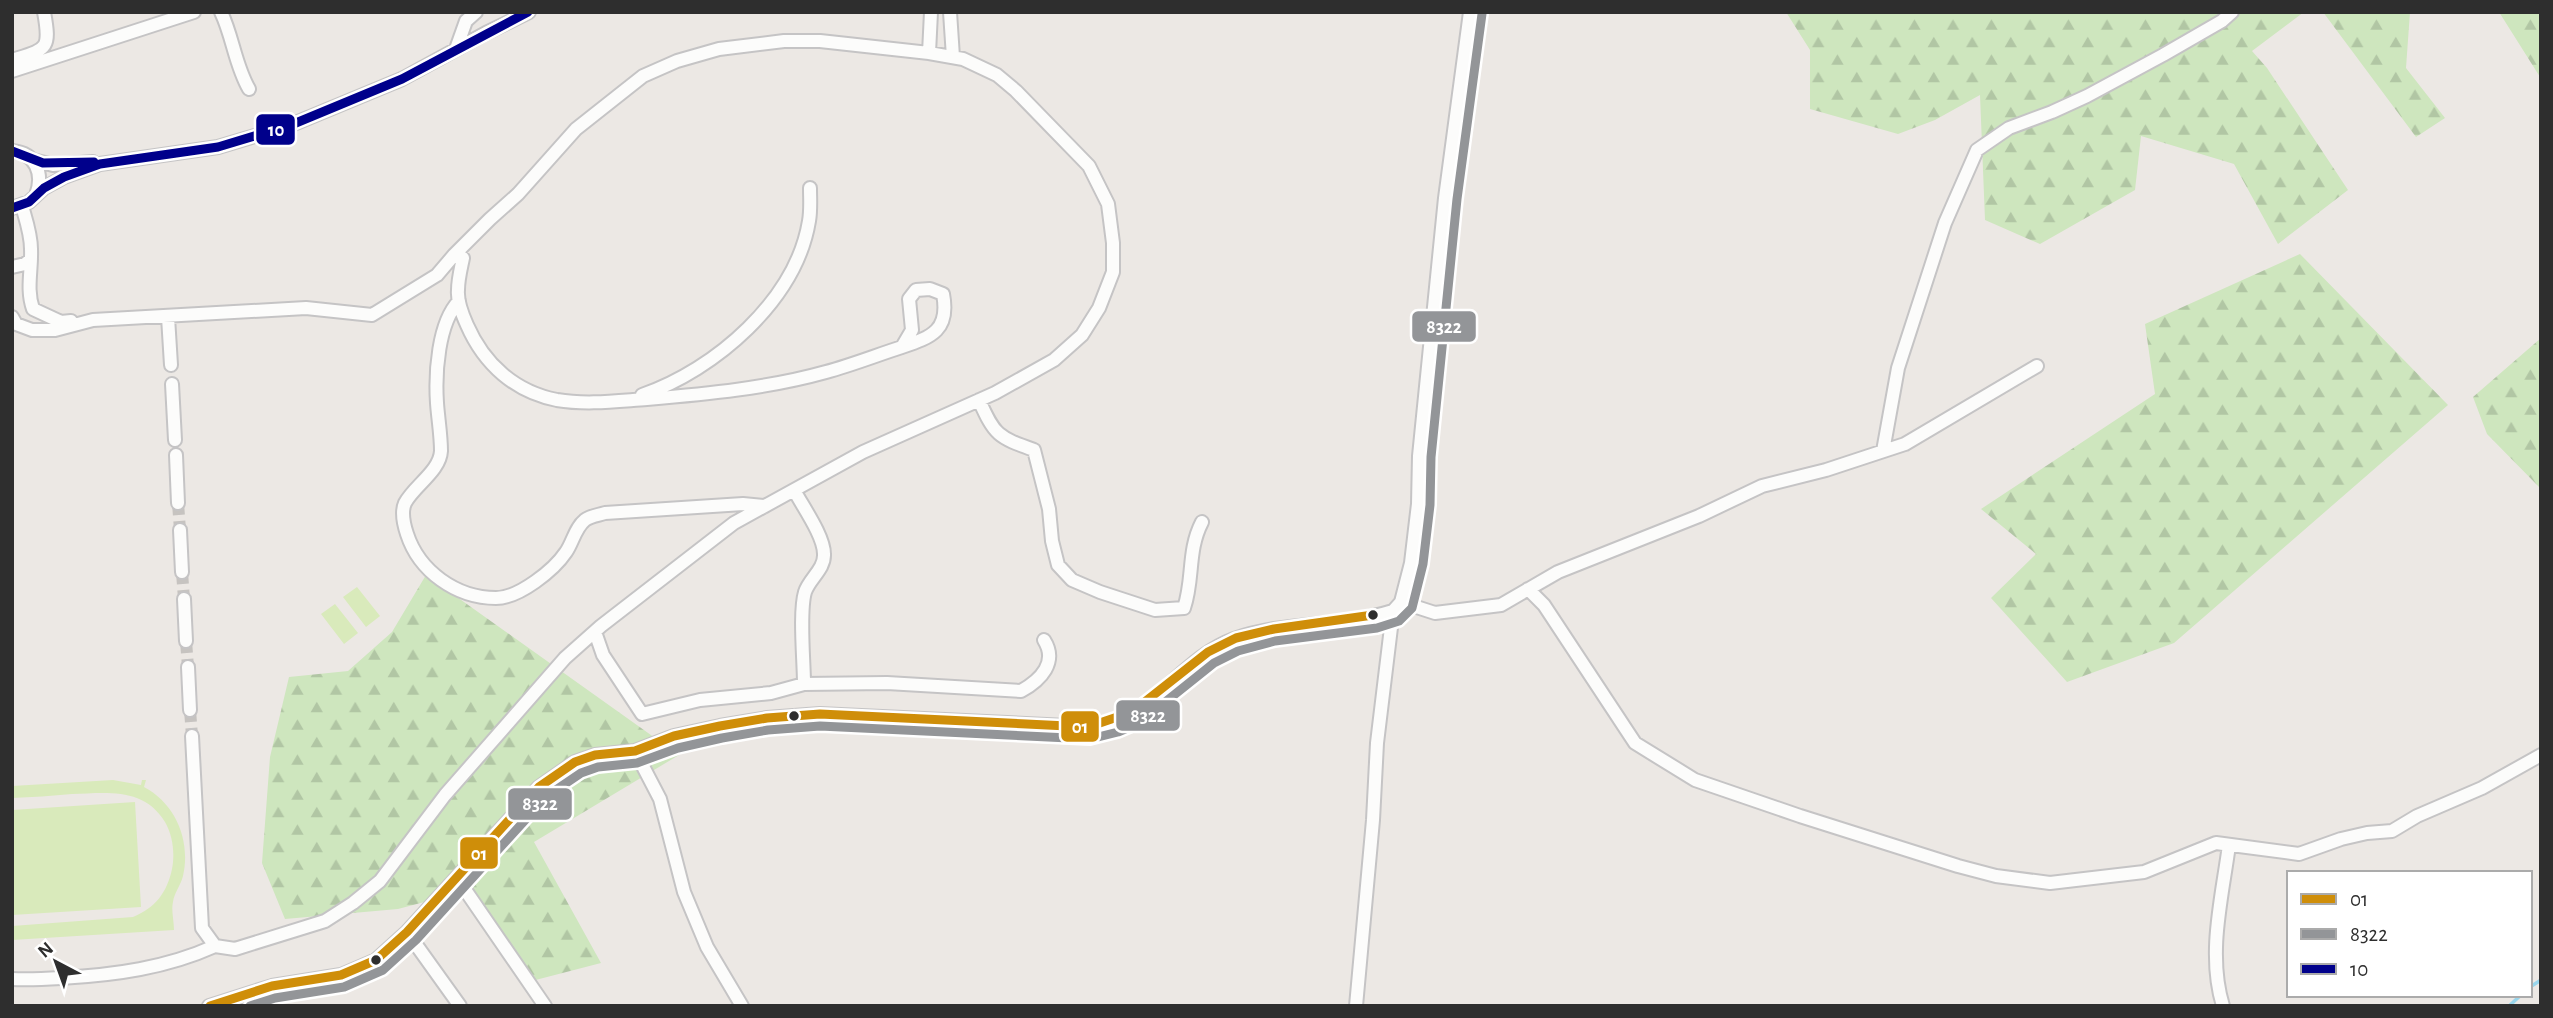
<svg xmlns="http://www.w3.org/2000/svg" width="2553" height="1018" viewBox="0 0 2553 1018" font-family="'Alegreya Sans',sans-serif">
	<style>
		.forest { fill: url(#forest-firs) }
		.pitch { fill: #d9eabb }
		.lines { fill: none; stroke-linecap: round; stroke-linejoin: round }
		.stream { stroke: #99d6ec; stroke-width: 3.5 }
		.minor-tunnel { stroke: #c6c3c0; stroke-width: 12; stroke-dasharray: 12 6; stroke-linecap: butt }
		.minor-casing { stroke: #c5c4c5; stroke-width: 16 }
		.minor { stroke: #fcfcfb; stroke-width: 12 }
		.bus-1-casing { stroke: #fff; stroke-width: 14 }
		.bus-2-casing { stroke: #fff; stroke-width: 14 }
		.bus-3-casing { stroke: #fff; stroke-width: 14 }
		.bus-1 { stroke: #cf8e09; stroke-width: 9 }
		.bus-2 { stroke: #939598; stroke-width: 9 }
		.bus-3 { stroke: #00008b; stroke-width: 9 }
		.bus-dot { fill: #2e2e2e; stroke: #fff; stroke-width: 2.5 }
		.line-badge { stroke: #fff; stroke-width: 2.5 }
		.badge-label { font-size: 19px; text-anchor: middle; font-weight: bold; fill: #fff }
	</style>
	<defs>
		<pattern id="forest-firs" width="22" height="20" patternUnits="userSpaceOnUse" patternTransform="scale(1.75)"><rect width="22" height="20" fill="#cee6be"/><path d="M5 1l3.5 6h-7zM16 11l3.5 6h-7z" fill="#b1c6a4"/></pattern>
	</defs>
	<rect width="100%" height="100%" fill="#ece8e4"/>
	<!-- forest -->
	<path class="forest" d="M1786 12H2304L2252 51 2267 68 2348 190 2278 244 2234 164 2141 136 2135 190 2040 244 1985 220 1980 95 1935 120 1898 134 1810 109V50Z
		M2323 12H2410L2406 68 2445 118 2416 137Z
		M2499 12H2541V77H2540Z
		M2300 254 2448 405 2174 643 2067 682 1991 598 2036 554 1981 509 2155 394 2145 324Z
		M2541 338V489L2487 434 2473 397Z
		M426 575 679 755 534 842 601 963 524 983 462 892 398 909 285 919 262 863 270 757 289 677 348 671 392 632Z"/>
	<!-- pitch -->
	<path class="pitch" d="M357 587 380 616 366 627 343 597Z
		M335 604 358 633 344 644 321 614Z
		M113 780 141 785 142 780H146L144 787C176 804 191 841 183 876 181 885 174 893 173 902 171 910 174 921 174 930L12 940V926L133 917C155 908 167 893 172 869 175 854 173 836 165 822 144 787 107 793 72 794 52 796 32 797 12 798V786Z
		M135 802 141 907 12 915V810Z"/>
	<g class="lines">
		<!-- stream -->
		<path class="stream" d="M2530 987 2541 980
			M2509 1006 2521 995"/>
		<!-- minor-tunnel -->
		<path class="minor-tunnel" d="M178 503 180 530
			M182 572 184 599
			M186 641 188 667
			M190 710 192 736"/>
		<defs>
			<path id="minor" d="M221 12C233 37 235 65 249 89
				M950 12 953 57
				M456 49 466 21 476 12
				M929 53 931 12
				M12 60C47 49 51 50 44 12
				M12 71 194 12
				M12 151C36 153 44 174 36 195
				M33 160 53 165 93 162
				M22 206C26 220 31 234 31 249 32 270 26 289 33 309L61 322 71 321
				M12 208 29 202 44 188 64 177 100 164 218 147 291 125 402 79 486 33 529 12
				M12 267 25 264 31 259
				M459 301C438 323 435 373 437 403 438 418 441 435 441 451 440 471 414 486 405 503 401 512 404 525 407 534 419 571 456 598 496 598 519 598 554 570 566 552 573 542 575 528 585 520 590 516 599 515 605 513L743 504 765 506
				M12 317 16 324 32 330H55L93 320 306 308 372 315 437 275 454 255 463 258C461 268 458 279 458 290 457 302 462 314 467 325 484 364 515 392 557 400 587 405 617 401 647 399 707 394 769 388 826 372 852 365 877 355 902 347 932 337 950 330 943 294L930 289 916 290 909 299 912 330 902 347
				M168 317 171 365
				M172 384 175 440
				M642 395C715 370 796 300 809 221 811 210 810 199 810 188
				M979 400C995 436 998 437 1034 450L1049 509 1052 541 1058 565 1072 580 1100 592 1155 610 1184 608C1194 579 1187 551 1202 522
				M1883 451 1898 368 1945 223 1977 150 2009 128 2052 112 2087 96 2163 55 2222 21 2232 12
				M176 455 178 503
				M794 490C803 507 824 536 824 554 825 569 809 579 805 592 799 612 804 661 804 684L887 683 1021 691C1041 680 1058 662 1044 640
				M180 530 182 572
				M1528 589 1544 605 1635 743 1695 780 1800 816 1958 866 1996 876 2050 883 2144 872 2216 843 2299 854 2341 839 2367 833 2392 831 2417 816 2482 788 2541 755
				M184 599 186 641
				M1401 602 1435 613 1501 605 1558 572 1699 516 1762 486 1826 470 1905 444 2037 366
				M595 632 603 655 642 714 700 700 771 693 804 684
				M188 667 190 710
				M192 736 202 928 215 946 235 949 325 921 353 903 380 881 445 795 565 658 601 626 734 523 863 452 995 393 1054 360 1082 335 1099 308 1113 272V243L1108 204 1089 166 1016 91 997 75 963 59 929 53 820 41H784L719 49 677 61 643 76 576 129 518 194 490 219 454 255
				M635 751 660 799 684 892 707 947 742 1006
				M457 878 545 1006
				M407 932 460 1006
				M12 979C29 980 45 979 61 978 115 975 166 968 215 946
				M209 1006 272 986 341 975 376 960 407 932 539 787 575 762 595 755 635 751 674 736 720 726 767 718 820 714 1088 727C1105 723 1123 719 1138 709 1171 687 1196 653 1234 639 1285 621 1342 627 1393 611L1401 602 1411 563 1418 504 1419 456 1445 198 1470 12
				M1356 1006 1373 820 1377 743 1393 611
				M2223 1006C2207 954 2222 898 2229 845"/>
		</defs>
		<!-- minor casing -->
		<use href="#minor" class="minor-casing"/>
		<!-- minor -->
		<use href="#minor" class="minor"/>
		<defs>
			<path id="bus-1" d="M210 1006 272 986 341 975 376 960 407 932 539 787 575 762 595 755 635 751 674 736 720 726 767 718 820 714 1088 727 1132 712 1208 652 1236 638 1274 629 1373 615"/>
			<path id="bus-2" d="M250 1006 275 998 344 987 383 970 416 940 547 796 581 773 598 767 637 763 678 748 722 738 768 730 820 726 1090 739 1118 732 1139 723 1214 663 1238 651 1275 641 1377 628 1399 621 1412 608 1423 564 1430 505 1431 457 1457 199 1482 14"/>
			<path id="bus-3" d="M12 151 43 163 94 162
				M12 208 29 202 44 188 64 177 100 164 218 147 291 125 402 79 528 12"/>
		</defs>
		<!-- bus-1 casing -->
		<use href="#bus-1" class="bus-1-casing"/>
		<!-- bus-2 casing -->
		<use href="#bus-2" class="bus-2-casing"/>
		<!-- bus-3 casing -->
		<use href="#bus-3" class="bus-3-casing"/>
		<!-- bus-1 -->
		<use href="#bus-1" class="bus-1"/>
		<!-- bus-2 -->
		<use href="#bus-2" class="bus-2"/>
		<!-- bus-3 -->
		<use href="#bus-3" class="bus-3"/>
	</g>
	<!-- markers -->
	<g class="bus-dot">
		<circle cx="1373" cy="615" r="6"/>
		<circle cx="794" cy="716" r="6"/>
		<circle cx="376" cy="960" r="6"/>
	</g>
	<g class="line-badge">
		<rect x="255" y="113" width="41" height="33" rx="7" fill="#00008b"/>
		<rect x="1411" y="310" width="66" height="33" rx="7" fill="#939598"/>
		<rect x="1115" y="699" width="66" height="33" rx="7" fill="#939598"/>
		<rect x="1060" y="710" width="40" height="33" rx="7" fill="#cf8e09"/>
		<rect x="507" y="787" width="66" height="34" rx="7" fill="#939598"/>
		<rect x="459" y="836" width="40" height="34" rx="7" fill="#cf8e09"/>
	</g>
	<g class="badge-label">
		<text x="276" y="136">10</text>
		<text x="1444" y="333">8322</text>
		<text x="1148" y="722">8322</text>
		<text x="1080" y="733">01</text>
		<text x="540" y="810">8322</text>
		<text x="479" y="860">01</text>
	</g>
	<!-- border -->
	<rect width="2553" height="1018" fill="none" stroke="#2e2e2e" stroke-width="28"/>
	<!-- legend -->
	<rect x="2287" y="871" width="245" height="126" fill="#ffffff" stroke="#ababab" stroke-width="2"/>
	<rect x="2301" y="894" width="35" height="10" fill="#cf8e09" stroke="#ababab" stroke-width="2"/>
	<text x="2350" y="906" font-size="21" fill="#2e2e2e">01</text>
	<rect x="2301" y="929" width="35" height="10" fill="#939598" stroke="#ababab" stroke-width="2"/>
	<text x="2350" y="941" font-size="21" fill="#2e2e2e">8322</text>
	<rect x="2301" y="964" width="35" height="10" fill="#00008b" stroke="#ababab" stroke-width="2"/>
	<text x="2350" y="976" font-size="21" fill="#2e2e2e">10</text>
	<!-- north arrow -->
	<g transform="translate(56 962) rotate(319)" stroke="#ffffff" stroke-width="5" paint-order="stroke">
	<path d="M0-5L12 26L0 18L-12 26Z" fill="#2e2e2e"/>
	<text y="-10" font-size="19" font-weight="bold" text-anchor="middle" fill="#2e2e2e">N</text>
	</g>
</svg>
